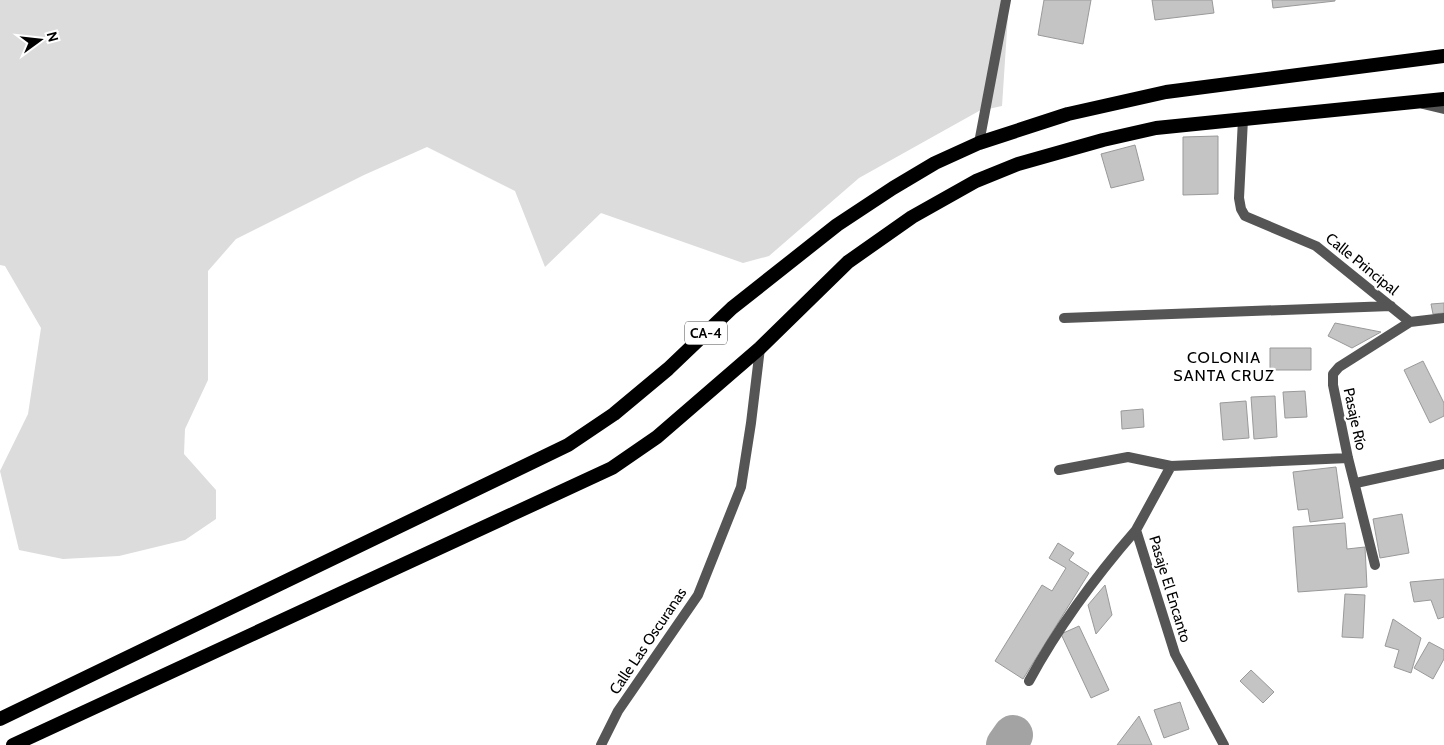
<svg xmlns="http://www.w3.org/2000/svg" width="1444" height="745" viewBox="0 0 1444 745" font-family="Cabin,sans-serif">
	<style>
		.green { fill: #dcdcdc }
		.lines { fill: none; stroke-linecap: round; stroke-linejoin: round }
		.river { stroke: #a3a3a3; stroke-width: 40 }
		.building { fill: #c4c4c4; stroke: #999 }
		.service { stroke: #555; stroke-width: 10 }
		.minor { stroke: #555; stroke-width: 10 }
		.trunk { stroke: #000; stroke-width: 14 }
		.labels { text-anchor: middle; stroke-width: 4.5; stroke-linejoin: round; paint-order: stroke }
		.shield { fill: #fff; stroke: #4c4c4c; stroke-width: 1 }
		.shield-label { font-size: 14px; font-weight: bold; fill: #000 }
		.street-label { font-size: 15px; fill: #000; stroke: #fff }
		.neighbourhood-label { font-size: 16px; letter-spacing: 1px; fill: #000; stroke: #fff }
	</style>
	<rect width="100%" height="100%" fill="#fff"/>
	<!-- green -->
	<path class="green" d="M0 0H1009L1002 106 979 111 859 178 769 256 743 263 601 213 545 267 515 191 427 147 364 175 236 239 208 271V380L185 429 184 454 216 490V519L185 540 119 556 63 559 19 550 0 471 28 414 41 328 5 266 0 265Z"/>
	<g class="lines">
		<!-- river -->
		<path class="river" d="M1006 745 1013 735"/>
	</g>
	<!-- building -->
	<path class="building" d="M1044 0H1091L1083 44 1038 35Z
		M1152 0H1212L1214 13 1155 20Z
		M1272 0H1335V1L1273 8Z
		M1218 136V194L1183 195V137Z
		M1135 145 1144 180 1111 188 1101 154Z
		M1444 303V313L1433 314 1431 304Z
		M1335 323 1381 332 1352 348 1328 336Z
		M1270 348H1311V370H1270Z
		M1423 361 1444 403V416L1430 423 1404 370Z
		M1305 391 1307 417 1285 418 1283 392Z
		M1275 396 1277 437 1254 439 1251 397Z
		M1246 401 1249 438 1223 440 1220 403Z
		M1143 409 1144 427 1122 429 1121 411Z
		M1336 467 1343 518 1310 522 1308 509 1298 510 1293 472Z
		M1402 514 1409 553 1380 558 1373 519Z
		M1345 523 1347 549 1365 547 1367 587 1298 592 1293 527Z
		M1058 543 1074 553 1069 560 1089 573 1023 679 995 661 1042 585 1052 591 1066 568 1049 558Z
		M1444 579V617L1438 619 1431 600 1414 602 1410 582Z
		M1105 585 1112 615 1096 634 1088 605Z
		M1345 594 1365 595 1363 638 1342 637Z
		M1393 619 1421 638 1411 673 1394 667 1399 650 1385 646Z
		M1079 626 1109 690 1091 698 1061 634Z
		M1429 642 1444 650V659L1433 679 1414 668Z
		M1251 670 1274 692 1263 703 1240 681Z
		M1180 702 1189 729 1164 738 1154 710Z
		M1139 716 1152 745H1117Z"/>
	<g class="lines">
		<!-- service -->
		<path class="service" d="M979 143 1006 0"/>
		<!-- minor -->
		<path class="minor" d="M1423 104 1444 109
			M1243 119 1239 198 1241 209 1245 216 1316 246 1410 322
			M1064 318 1391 306
			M1059 470 1128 457 1171 466
			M1356 483 1444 464
			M1375 565 1348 458 1333 385V374L1339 367 1410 322 1444 318
			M1029 681C1059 626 1095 577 1136 530
			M601 745 618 711 698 595 741 487 751 423 760 348
			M1224 745 1175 654 1136 530 1171 466 1348 458"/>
		<!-- trunk -->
		<path class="trunk" d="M0 719 568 445 614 414 668 369 732 308 837 225 893 188 935 163 979 143 1068 114 1166 92 1444 56
			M13 745 612 468 657 437 760 348 848 262 912 217 976 181 1018 164 1103 140 1156 128 1444 99"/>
	</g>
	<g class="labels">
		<!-- shield labels -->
		<rect class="shield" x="685" y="321.5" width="42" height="23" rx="4"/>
		<g class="shield-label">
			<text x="706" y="338">CA-4</text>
		</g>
		<!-- street labels -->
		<g class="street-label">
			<text transform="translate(1362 264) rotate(39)" y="5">Calle Principal</text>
			<text transform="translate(1355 419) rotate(78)" y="5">Pasaje Río</text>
			<text transform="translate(1170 589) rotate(73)" y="5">Pasaje El Encanto</text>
			<text transform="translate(648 641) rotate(-56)" y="5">Calle Las Oscuranas</text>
		</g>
		<!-- neighbourhood labels -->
		<g class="neighbourhood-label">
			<text x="1224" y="363">COLONIA<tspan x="1224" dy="18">SANTA CRUZ</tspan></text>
		</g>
	</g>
	<!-- north arrow -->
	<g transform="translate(40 40) rotate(75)" stroke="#ffffff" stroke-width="4" paint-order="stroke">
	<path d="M0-4L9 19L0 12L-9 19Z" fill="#000000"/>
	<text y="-8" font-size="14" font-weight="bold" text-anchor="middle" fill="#000000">N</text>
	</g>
</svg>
